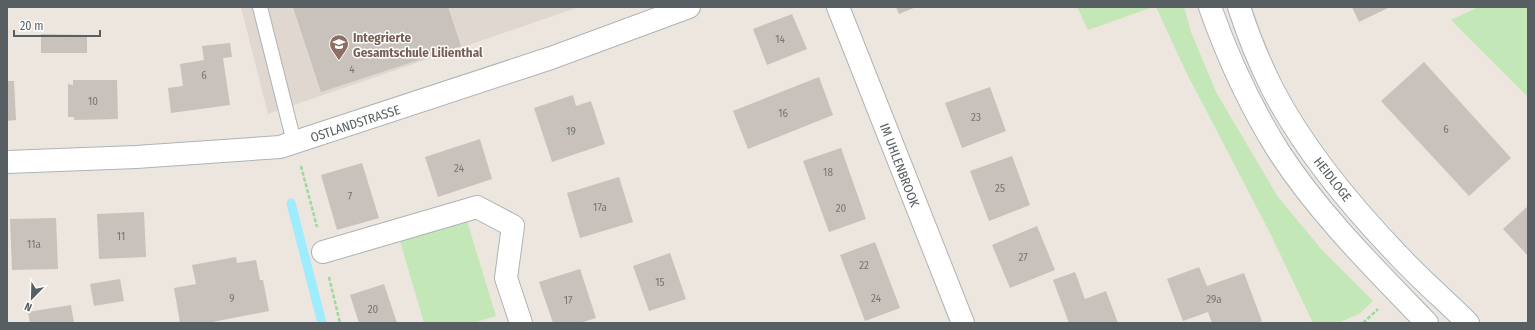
<svg xmlns="http://www.w3.org/2000/svg" width="1535" height="330" viewBox="0 0 1535 330" font-family="'Fira Sans Condensed',sans-serif">
	<style>
		.education { fill: #dfd7d0 }
		.green { fill: #c4e7b8 }
		.lines { fill: none; stroke-linecap: round; stroke-linejoin: round }
		.stream { stroke: #9decff; stroke-width: 9 }
		.building { fill: #c8c1bc }
		.lane-casing { stroke: #adb3b6; stroke-width: 16 }
		.street-casing { stroke: #adb3b6; stroke-width: 24 }
		.path { stroke: #9ada9c; stroke-width: 2.5; stroke-dasharray: 4 2; stroke-linecap: butt }
		.lane { stroke: #fff; stroke-width: 14 }
		.street { stroke: #fff; stroke-width: 22 }
		.labels { text-anchor: middle; stroke-width: 3; stroke-linejoin: round; paint-order: stroke }
		.number-label { font-size: 11px; fill: #747878 }
		.education-label { font-size: 13px; font-weight: bold; fill: #785e54; stroke: #fff; text-anchor: start }
		.street-label { font-size: 13px; fill: #585f62; stroke: #fff }
	</style>
	<rect width="100%" height="100%" fill="#ede6df"/>
	<!-- education -->
	<path class="education" d="M241 7H579L268 114Z"/>
	<!-- green -->
	<path class="green" d="M1077 7H1153L1088 30Z
		M1156 7H1184L1191 32 1216 92 1278 197 1323 251 1373 301 1359 314 1338 323H1313L1269 231 1186 72Z
		M1478 7H1528V97L1451 20Z
		M467 221 496 316 473 323H424L400 241Z"/>
	<g class="lines">
		<!-- stream -->
		<path class="stream" d="M291 203 322 323"/>
	</g>
	<!-- building -->
	<path class="building" d="M293 7H448L461 46 321 92Z
		M896 7H916L899 14Z
		M1352 7H1390L1359 22Z
		M792 14 807 49 767 65 753 29Z
		M41 34 87 35V53H41Z
		M230 43 232 57 223 58 230 105 171 113 168 88 183 86 180 64 204 60 202 46Z
		M1424 62 1511 158 1469 196 1381 101Z
		M819 77 833 115 748 149 733 111Z
		M73 80H117L118 119 74 120V117H68V84L73 85Z
		M7 81H14L16 120 7 121Z
		M990 87 1006 131 962 148 945 103Z
		M573 95 576 106 591 101 605 144 552 162 534 108Z
		M480 139 492 179 438 197 425 157Z
		M841 148 866 219 829 232 803 161Z
		M1012 156 1030 205 989 221 970 171Z
		M362 163 379 218 337 230 321 175Z
		M619 177 633 222 580 238 567 193Z
		M1528 206V256L1503 229Z
		M144 212 146 257 99 259 97 214Z
		M56 218 58 269 12 270 10 219Z
		M1037 226 1055 270 1010 288 992 245Z
		M875 242 900 308 865 321 840 255Z
		M670 253 686 299 649 311 633 266Z
		M236 257 237 263 256 260 260 280H263L269 311 207 323H180L174 288 196 284 192 265Z
		M1199 267 1207 286 1244 273 1262 321 1255 323H1212L1208 312 1183 321 1167 279Z
		M580 269 596 318 580 323H553L539 282Z
		M1075 272 1085 299 1106 291 1118 323H1069L1053 280Z
		M120 279 124 301 94 306 90 284Z
		M384 284 397 323H359L350 295Z
		M71 305 74 323H30L28 312Z"/>
	<g class="lines">
		<defs>
			<path id="lane" d="M260 7 294 142"/>
			<path id="street" d="M838 7 963 323
				M1210 7C1228 58 1250 106 1279 152 1320 215 1375 269 1427 323
				M1239 7C1248 35 1259 62 1272 88 1304 150 1350 205 1398 255 1420 279 1445 300 1468 323
				M7 162 136 157 280 147 551 58 689 7
				M323 252 477 207 513 226 506 278 521 323"/>
		</defs>
		<!-- lane casing -->
		<use href="#lane" class="lane-casing"/>
		<!-- street casing -->
		<use href="#street" class="street-casing"/>
		<!-- path -->
		<path class="path" d="M301 166 317 227
			M329 277 340 323
			M1363 323 1378 309"/>
		<!-- lane -->
		<use href="#lane" class="lane"/>
		<!-- street -->
		<use href="#street" class="street"/>
	</g>
	<!-- icons -->
	<defs>
		<symbol id="school-pin" viewBox="-11 -11 22 30"><path d="M0 17L-7.5 6A9.5 9.5 0 1 1 7.5 6Z" fill="#8d6e63" stroke="#fff"/><path d="M0-5L7-2L0 1L-7-2ZM-4 1L0 2.5L4 1V4Q0 6-4 4Z" fill="#fff"/></symbol>
	</defs>
	<g fill-rule="evenodd">
		<use href="#school-pin" x="328" y="33" width="22" height="30"/>
	</g>
	<g class="labels">
		<!-- number labels -->
		<g class="number-label">
			<text x="780" y="43">14</text>
			<text x="352" y="73">4</text>
			<text x="204" y="79">6</text>
			<text x="93" y="105">10</text>
			<text x="783" y="117">16</text>
			<text x="976" y="121">23</text>
			<text x="1446" y="133">6</text>
			<text x="571" y="135">19</text>
			<text x="459" y="172">24</text>
			<text x="828" y="176">18</text>
			<text x="1000" y="192">25</text>
			<text x="350" y="200">7</text>
			<text x="600" y="211">17a</text>
			<text x="841" y="212">20</text>
			<text x="121" y="240">11</text>
			<text x="34" y="248">11a</text>
			<text x="1023" y="261">27</text>
			<text x="864" y="269">22</text>
			<text x="660" y="286">15</text>
			<text x="232" y="302">9</text>
			<text x="876" y="302">24</text>
			<text x="1214" y="303">29a</text>
			<text x="568" y="304">17</text>
			<text x="373" y="313">20</text>
		</g>
		<!-- education labels -->
		<g class="education-label">
			<text x="353" y="42">Integrierte<tspan x="353" dy="15">Gesamtschule Lilienthal</tspan></text>
		</g>
		<!-- street labels -->
		<g class="street-label">
			<text transform="translate(355 123) rotate(-18)" y="5">OSTLANDSTRASSE</text>
			<text transform="translate(900 165) rotate(69)" y="5">IM UHLENBROOK</text>
			<text transform="translate(1333 179) rotate(52)" y="5">HEIDLOGE</text>
		</g>
	</g>
	<!-- border -->
	<rect width="1535" height="330" fill="none" stroke="#585f62" stroke-width="16"/>
	<!-- north arrow -->
	<g transform="translate(32 298) rotate(203)" stroke="#ffffff" stroke-width="3" paint-order="stroke">
	<path d="M0-3L7 15L0 10L-7 15Z" fill="#585f62"/>
	<text y="-6" font-size="11" font-weight="bold" text-anchor="middle" fill="#585f62">N</text>
	</g>
	<!-- scale -->
	<path d="M14 30v6h86v-6" fill="none" stroke="#585f62" stroke-width="2"/>
	<text x="20" y="30" font-size="12" fill="#585f62" stroke="#ffffff" stroke-width="3" paint-order="stroke">20 m</text>
</svg>
